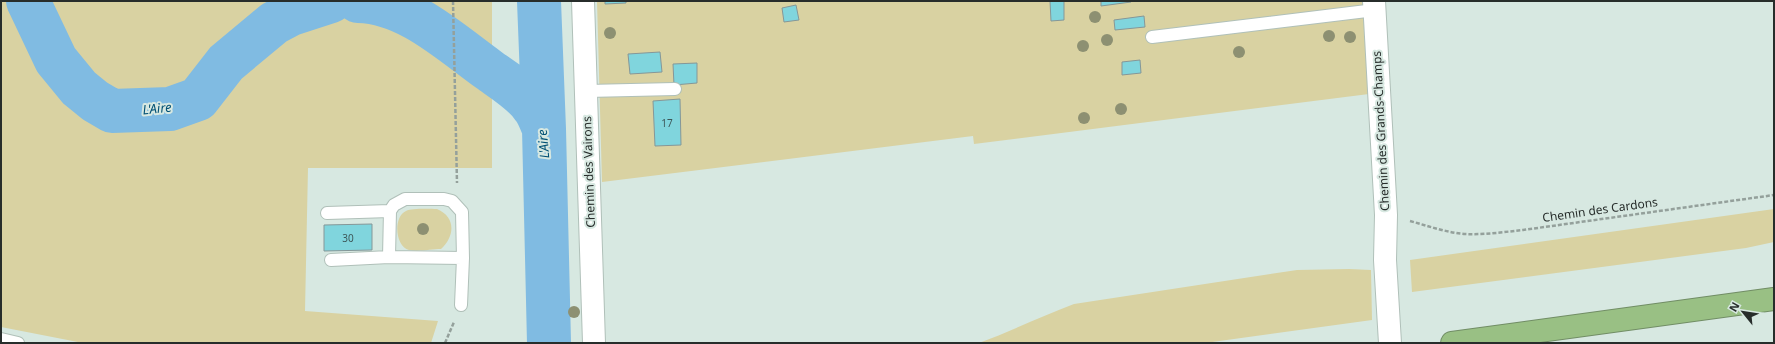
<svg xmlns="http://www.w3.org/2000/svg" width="1775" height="344" viewBox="0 0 1775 344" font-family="'Noto Sans',sans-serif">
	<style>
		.green { fill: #d9d2a2 }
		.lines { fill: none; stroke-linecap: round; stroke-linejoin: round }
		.river { stroke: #80bbe2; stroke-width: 44 }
		.building { fill: #80d5dd; stroke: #859798 }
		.lane-casing { stroke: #b0c0b9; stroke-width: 14 }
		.street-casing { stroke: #b0c0b9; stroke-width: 24 }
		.highway-casing { stroke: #718d65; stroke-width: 24 }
		.path { stroke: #94a09b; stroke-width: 2.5; stroke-dasharray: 4 2; stroke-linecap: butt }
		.lane { stroke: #fff; stroke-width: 12 }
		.street { stroke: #fff; stroke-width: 22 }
		.highway { stroke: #99c084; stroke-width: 22 }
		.tree { fill: #8d9072 }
		.labels { text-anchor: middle; stroke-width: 4; stroke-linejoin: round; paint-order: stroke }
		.number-label { font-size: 10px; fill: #3d5758 }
		.street-label { font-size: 12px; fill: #272d2b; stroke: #d7e8e1 }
		.water-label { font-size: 13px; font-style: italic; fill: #005074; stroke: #d7e8e1 }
	</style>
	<rect width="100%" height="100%" fill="#d7e8e1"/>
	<!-- green -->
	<path class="green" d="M1 1H492V168H308L305 311 438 321 431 343H83L1 327Z
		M597 1H1365L1369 94 974 144 973 136 602 182Z
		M437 209C456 217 455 236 441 249 432 249 418 252 409 250 395 246 393 217 406 211 412 208 430 209 437 209Z
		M1774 209V242L1746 248 1412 292 1410 260Z
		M1349 269 1371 270 1372 320 1205 343H979C1011 331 1042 316 1074 304L1297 270Z"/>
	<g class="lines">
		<!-- river -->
		<path class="river" d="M28 1 56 60 79 88 95 101 112 111 170 109 198 99 226 63 274 23 291 14 331 1
			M358 1C408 2 450 42 489 70 503 80 523 92 533 107 538 113 541 122 544 129L549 343
			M539 1 544 129"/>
	</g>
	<!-- building -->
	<path class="building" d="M605 1H626V3L605 4Z
		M1050 1H1064V20L1051 21Z
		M1101 1H1131V2L1101 6Z
		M796 5 799 20 784 22 782 8Z
		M1144 16 1145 27 1115 30 1114 20Z
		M660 52 662 72 630 74 628 54Z
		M1140 60 1141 73 1122 75V62Z
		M697 63V83L674 85 673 64Z
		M680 99 681 145 655 146 653 101Z
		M372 224V250L324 251V225Z"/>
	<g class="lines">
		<defs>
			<path id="lane" d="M1152 37 1375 10
				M587 91 675 89
				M390 211 394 205 405 199H444L452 201 462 212 463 258
				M327 213 390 211 389 257 463 258 461 305
				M331 260 389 257
				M1 339 18 343"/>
			<path id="street" d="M583 1 594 343
				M1374 1 1386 215 1385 260 1390 343"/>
			<path id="highway" d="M1452 343 1774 299"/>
		</defs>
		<!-- lane casing -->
		<use href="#lane" class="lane-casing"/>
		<!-- street casing -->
		<use href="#street" class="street-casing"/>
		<!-- highway casing -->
		<use href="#highway" class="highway-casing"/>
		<!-- path -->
		<path class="path" d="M453 1 457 183
			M1410 221C1428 226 1445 232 1464 234 1484 235 1504 232 1523 230L1774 195
			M445 343 454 322"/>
		<!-- lane -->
		<use href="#lane" class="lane"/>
		<!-- street -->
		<use href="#street" class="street"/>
		<!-- highway -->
		<use href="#highway" class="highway"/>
	</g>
	<!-- trees -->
	<g class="tree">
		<circle cx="1095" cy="17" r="6"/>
		<circle cx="610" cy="33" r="6"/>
		<circle cx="1329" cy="36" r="6"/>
		<circle cx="1350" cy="37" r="6"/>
		<circle cx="1107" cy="40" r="6"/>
		<circle cx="1083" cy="46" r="6"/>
		<circle cx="1239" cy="52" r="6"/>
		<circle cx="1121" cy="109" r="6"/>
		<circle cx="1084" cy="118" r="6"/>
		<circle cx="423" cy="229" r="6"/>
		<circle cx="574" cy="312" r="6"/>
	</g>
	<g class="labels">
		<!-- number labels -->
		<g class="number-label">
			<text x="667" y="127">17</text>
			<text x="348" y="242">30</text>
		</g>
		<!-- street labels -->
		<g class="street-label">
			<text transform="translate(1381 131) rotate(-93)" y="4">Chemin des Grands-Champs</text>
			<text transform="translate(589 172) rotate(-92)" y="4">Chemin des Vairons</text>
			<text transform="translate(1600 210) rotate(-8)" y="4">Chemin des Cardons</text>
		</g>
		<!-- water labels -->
		<g class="water-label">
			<text transform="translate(157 108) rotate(-6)" y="5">L'Aire</text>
			<text transform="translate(543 144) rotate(-95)" y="5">L'Aire</text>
		</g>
	</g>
	<!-- border -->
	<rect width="1775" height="344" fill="none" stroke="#272d2b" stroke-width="4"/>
	<!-- north arrow -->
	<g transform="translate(1743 312) rotate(300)" stroke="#d7e8e1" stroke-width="3" paint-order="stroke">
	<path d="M0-3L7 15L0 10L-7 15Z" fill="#272d2b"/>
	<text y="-6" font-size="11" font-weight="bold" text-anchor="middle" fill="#272d2b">N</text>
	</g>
</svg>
